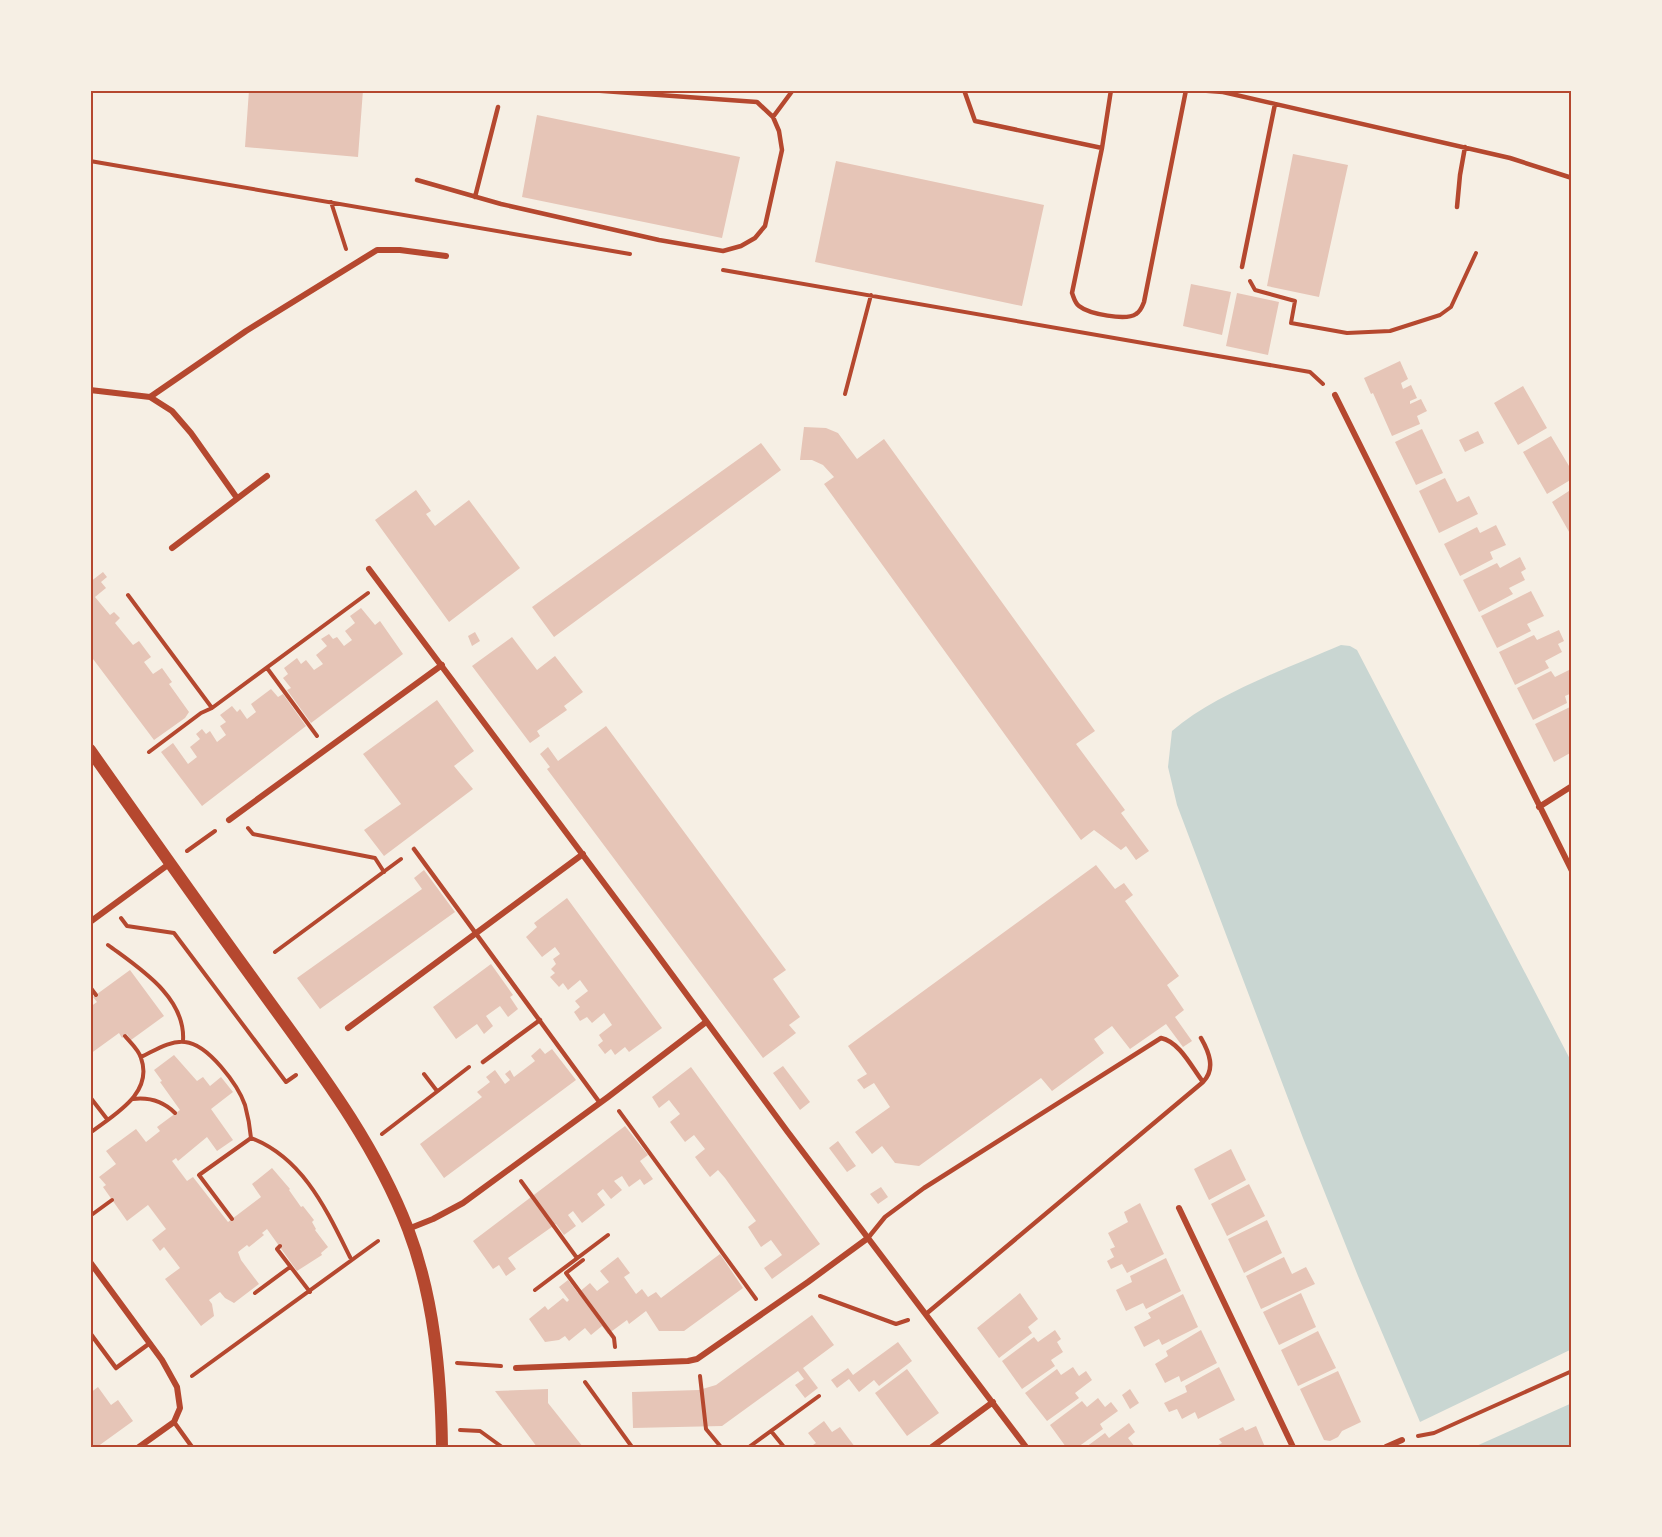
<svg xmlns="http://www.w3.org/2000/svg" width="1662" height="1537" viewBox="0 0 1662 1537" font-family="'Archivo Narrow',sans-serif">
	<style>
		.water { fill: #c9d6d2 }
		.building { fill: #e6c5b7 }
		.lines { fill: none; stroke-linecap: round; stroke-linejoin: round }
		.path { stroke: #b5482f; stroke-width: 4 }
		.service { stroke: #b5482f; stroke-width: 4.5 }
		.minor { stroke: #b5482f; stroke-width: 6 }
		.secondary { stroke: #b5482f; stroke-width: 12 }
		.neatline { fill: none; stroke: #b5482f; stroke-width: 2 }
	</style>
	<rect width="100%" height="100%" fill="#f6efe4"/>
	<!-- water -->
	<path class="water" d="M1341 645 1350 646 1357 650 1572 1063V1349L1420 1422 1358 1276 1303 1138 1177 805 1168 767 1172 731C1215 694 1288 668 1341 645Z
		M1572 1403V1447H1474Z"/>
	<!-- building -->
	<path class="building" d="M249 90H363L358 157 245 147Z
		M537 115 740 157 722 238 522 197Z
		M1293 154 1348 165 1319 297 1267 286Z
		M836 161 1044 205 1022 306 815 262Z
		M1191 284 1231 292 1222 335 1183 326Z
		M1237 293 1279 302 1268 355 1226 346Z
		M1400 361 1408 379 1401 383 1403 389 1411 385 1417 398 1410 401V404L1421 399 1427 411 1417 416 1420 424 1392 436 1373 393 1371 394 1364 378Z
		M1523 386 1547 428 1518 445 1494 403Z
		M804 427 826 428 838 433 857 459 884 439 1095 731 1076 744 1125 810 1121 813 1149 851 1136 860 1126 846 1121 850 1094 830 1081 840 824 484 834 477 823 465 812 460H800Z
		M1422 429 1443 473 1416 485 1395 442Z
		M1478 431 1484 443 1465 452 1459 440Z
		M1551 436 1572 471V479L1547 494 1523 452Z
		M761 443 781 470 554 637 532 607Z
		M1445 478 1457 502 1469 496 1478 514 1439 533 1419 491Z
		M1572 489V537L1552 502Z
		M416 490 431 511 426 514 435 526 469 500 520 568 449 622 375 520Z
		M1496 525 1506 545 1490 552 1493 559 1460 576 1444 544 1477 527 1480 533Z
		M1520 557 1526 569 1521 572 1525 580 1509 588 1513 594 1479 612 1463 580 1497 563 1500 568Z
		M103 572 107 577 101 582 106 588 95 597 110 615 114 612 120 618 115 623 133 645 139 641 151 657 144 662 153 674 162 668 172 682 169 684 189 712 185 718 154 740 90 655V582Z
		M1531 591 1544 616 1527 624 1531 631 1497 648 1481 616Z
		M361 608 375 625 380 621 403 654 311 723 287 690 291 688 283 678 288 674 284 668 297 658 301 664 306 660 314 670 323 664 316 655 327 646 321 639 329 634 333 639 337 637 344 646 352 640 345 631 355 623 350 616Z
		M1559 630 1564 641 1558 644 1562 652 1545 661 1549 668 1515 685 1499 652 1534 635 1537 640Z
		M475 632 480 641 472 646 468 636Z
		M512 637 537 670 555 656 583 692 564 706 567 710 537 731 540 736 530 743 472 666Z
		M1571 669 1572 693 1565 696 1567 703 1533 720 1517 688 1551 671 1555 677Z
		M271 689 278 697 283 694 306 726 202 806 161 752 173 743 188 764 197 757 190 747 200 739 196 734 202 729 206 734 210 731 217 742 226 735 220 726 226 722 220 715 232 706 237 712 240 709 247 719 256 712 251 704Z
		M437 700 474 751 454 766 473 789 384 856 364 830 401 804 363 754Z
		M1570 707 1572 711V752L1554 762 1535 724Z
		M606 726 786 970 773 979 800 1017 789 1025 796 1033 763 1058 547 769 550 767 540 754 548 747 558 761Z
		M1096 865 1115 889 1124 883 1133 895 1125 901 1179 976 1167 985 1184 1010 1175 1017 1192 1041 1183 1047 1166 1024 1130 1049 1112 1026 1094 1039 1104 1053 1052 1091 1041 1078 919 1166 895 1163 882 1146 872 1154 855 1132 890 1107 874 1083 864 1089 857 1080 867 1074 848 1046Z
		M424 870 455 912 320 1009 297 978 422 889 414 878Z
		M567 898 662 1028 629 1052 625 1047 615 1055 611 1049 605 1054 598 1045 603 1041 599 1035 612 1025 604 1013 592 1023 587 1017 580 1021 574 1012 580 1007 575 1001 588 991 580 980 568 990 563 983 559 987 550 977 555 973 551 969 556 964 553 959 560 954 555 947 542 957 526 937 537 927 534 923Z
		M491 964 513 995 510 997 518 1009 508 1017 500 1006 486 1016 493 1026 484 1034 477 1024 456 1039 433 1007Z
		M130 970 164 1016 131 1040 127 1034 122 1038 119 1033 90 1054V1007L97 1002 93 997Z
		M540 1048 545 1054 552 1049 576 1080 444 1178 420 1144 482 1097 477 1092 490 1082 486 1077 495 1070 505 1084 510 1080 505 1074 510 1070 514 1077 535 1061 531 1056Z
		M174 1055 197 1081 203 1077 210 1086 221 1077 233 1092 211 1109 233 1140 217 1151 207 1137 178 1161 176 1158 172 1161 187 1181 193 1177 228 1222 261 1197 252 1184 272 1168 290 1189 289 1190 301 1207 303 1206 314 1220 312 1222 316 1229 315 1230 328 1247 321 1253 322 1255 297 1271 267 1229 262 1233 264 1235 249 1247 247 1245 238 1252 241 1260 259 1284 234 1303 225 1298 220 1292 209 1300 212 1304 214 1316 201 1326 165 1279 180 1268 164 1247 160 1251 152 1240 166 1229 148 1205 127 1221 103 1187 106 1185 99 1177 116 1164 106 1151 136 1129 146 1142 160 1131 157 1127 180 1110 160 1082 162 1081 154 1070Z
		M783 1066 810 1102 800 1110 773 1073Z
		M691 1067 820 1244 772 1279 764 1268 782 1255 771 1240 761 1247 748 1227 756 1221 725 1178 718 1170 710 1177 703 1168 695 1157 705 1149 694 1135 685 1142 670 1122 680 1114 669 1100 659 1108 652 1097Z
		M625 1126 648 1155 640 1161 653 1179 644 1185 640 1179 629 1187 622 1176 614 1181 622 1190 611 1199 603 1189 597 1194 605 1205 582 1223 573 1211 568 1215 576 1226 564 1235 556 1224 508 1258 516 1269 506 1276 499 1265 493 1269 473 1241Z
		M838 1141 856 1166 847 1172 829 1148Z
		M1231 1149 1246 1180 1209 1200 1194 1169Z
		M1249 1184 1265 1216 1227 1236 1211 1204Z
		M881 1187 888 1197 878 1204 870 1194Z
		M1140 1203 1164 1254 1127 1273 1122 1264 1111 1269 1107 1261 1114 1257 1110 1249 1115 1247 1108 1233 1128 1222 1124 1212Z
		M1267 1220 1282 1253 1244 1273 1228 1239Z
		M720 1254 743 1288 684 1331H659L646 1311 629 1324 627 1320 608 1334 602 1326 591 1335 585 1328 569 1341 565 1336 559 1340 545 1342 529 1319 545 1306 548 1310 563 1298 567 1302 569 1300 559 1287 568 1280 578 1293 590 1283 597 1291 609 1282 600 1271 618 1257 630 1273 624 1277 636 1294 642 1289 648 1297 656 1292 661 1298Z
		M1284 1257 1292 1274 1306 1267 1315 1284 1261 1309 1246 1276Z
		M1166 1258 1181 1291 1146 1309 1143 1303 1126 1311 1116 1290 1132 1282 1130 1276Z
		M1020 1293 1038 1319 1028 1327 1032 1333 999 1358 977 1328Z
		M1301 1293 1316 1327 1279 1345 1263 1312Z
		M1183 1294 1198 1327 1162 1345 1159 1339 1144 1347 1134 1327 1151 1318 1148 1313Z
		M812 1315 834 1345 803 1368 818 1388 805 1398 795 1385 804 1379 798 1371 722 1426 633 1428 632 1392 699 1390 716 1385Z
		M1055 1330 1061 1339 1057 1342 1063 1352 1051 1360 1055 1366 1022 1389 1002 1361 1034 1337 1038 1342Z
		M1201 1330 1217 1363 1181 1382 1179 1376 1165 1383 1155 1364 1168 1356 1166 1351Z
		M1318 1331 1336 1368 1298 1386 1281 1350Z
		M898 1342 912 1361 879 1386 874 1380 859 1392 849 1379 837 1388 831 1380 848 1368 853 1375Z
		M1073 1367 1079 1376 1086 1371 1092 1380 1075 1393 1079 1398 1047 1421 1025 1393 1057 1369 1061 1375Z
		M1219 1367 1235 1400 1198 1419 1195 1412 1182 1419 1177 1409 1169 1412 1164 1403 1187 1392 1185 1386Z
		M907 1369 939 1413 907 1436 875 1393Z
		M1338 1371 1361 1422 1342 1431 1338 1437 1330 1441 1324 1440 1300 1389Z
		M98 1387 111 1405 118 1400 133 1421 97 1447H90V1393Z
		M548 1389V1403L583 1447H537L495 1391Z
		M1130 1389 1139 1403 1130 1409 1122 1395Z
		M1098 1398 1105 1407 1111 1402 1118 1411 1100 1424 1103 1429 1078 1447H1066L1050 1425 1082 1401 1087 1407Z
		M824 1421 832 1432 840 1427 855 1447H810L816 1443 808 1433Z
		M1129 1423 1135 1432 1128 1438 1135 1447H1086L1105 1433 1109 1438Z
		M1256 1426 1265 1447H1214L1222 1443 1219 1439 1243 1427 1245 1431Z"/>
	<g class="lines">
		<!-- path -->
		<path class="path" d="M90 161 630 254
			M331 202 346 249
			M723 270 1310 372 1323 384
			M1250 281 1255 290 1295 301 1291 323 1347 333 1390 331 1440 315 1451 307 1476 253
			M845 394 871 295
			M128 595 212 708
			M267 668 317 736
			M149 752 201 713 212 708 368 593
			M248 828 253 834 375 858 384 872
			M187 851 215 831
			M121 918 127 926 174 933 286 1082 296 1075
			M108 945C139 968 186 997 183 1041
			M275 952 401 859
			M90 987 96 995
			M141 1057C154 1051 170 1040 185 1042 208 1044 238 1085 245 1105 248 1116 250 1127 251 1138
			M424 1074 437 1091
			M90 1097 107 1119
			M133 1099C150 1097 163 1101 175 1113
			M619 1111 756 1299
			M90 1133C113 1115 154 1094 141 1058 139 1050 130 1042 125 1036
			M382 1134 469 1067
			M251 1138C303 1158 326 1209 350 1257
			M521 1181 577 1258
			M90 1216 112 1200
			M232 1219 199 1175 251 1138
			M280 1246 277 1249 310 1292
			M583 1260 566 1273 614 1338 615 1347
			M535 1290 608 1235
			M255 1293 290 1267
			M820 1296 896 1324 908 1320
			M457 1363 501 1366
			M192 1376 378 1241
			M700 1376 706 1429 721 1447
			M585 1382 632 1447
			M460 1430 480 1431 502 1447
			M771 1431 784 1447
			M1418 1436 1434 1433 1572 1371
			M749 1447 819 1396"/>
		<!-- service -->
		<path class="service" d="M133 90H181
			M964 90 975 121 1102 148
			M1111 90 1102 148 1072 293C1074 298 1075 303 1079 306 1089 314 1126 321 1136 314 1141 311 1142 307 1144 302L1186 90
			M1196 90 1223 92 1510 158 1572 178
			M773 117 793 90
			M417 180 501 204 659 240 723 251 741 246 755 238 765 226 782 150 779 131 773 117 757 102 589 90
			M475 197 498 107
			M1457 207 1460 175 1465 147
			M1242 267 1275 104
			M414 849 600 1103
			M483 1062 540 1020
			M868 1238 885 1217 924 1188 1161 1038C1180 1042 1192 1068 1203 1082
			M926 1314 1203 1082C1216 1069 1209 1052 1201 1038
			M90 1333 116 1368 150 1343
			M174 1422 192 1447"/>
		<!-- minor -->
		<path class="minor" d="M90 390 150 397 246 331 377 250H400L446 256
			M1335 395 1572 871
			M150 397 172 411 191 433 237 498
			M172 548 267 476
			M369 569 651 946 787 1131 1026 1447
			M1539 807 1572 786
			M229 820 442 665
			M90 922 169 864
			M348 1028 583 854
			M1179 1208 1293 1447
			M408 1229 433 1219 463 1203 608 1097 706 1022
			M90 1262 162 1360 177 1387 180 1408 174 1422 139 1447
			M516 1368 688 1361 697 1359 808 1282 868 1238
			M932 1447 993 1402
			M1386 1447 1402 1440"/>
		<!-- secondary -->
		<path class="secondary" d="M90 750C145 828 200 906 256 983 312 1061 373 1138 408 1229 434 1297 441 1374 442 1447"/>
	</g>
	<!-- border -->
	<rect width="1662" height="1537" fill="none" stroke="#f6efe4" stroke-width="183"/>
	<rect x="92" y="92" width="1478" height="1354" class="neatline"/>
</svg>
